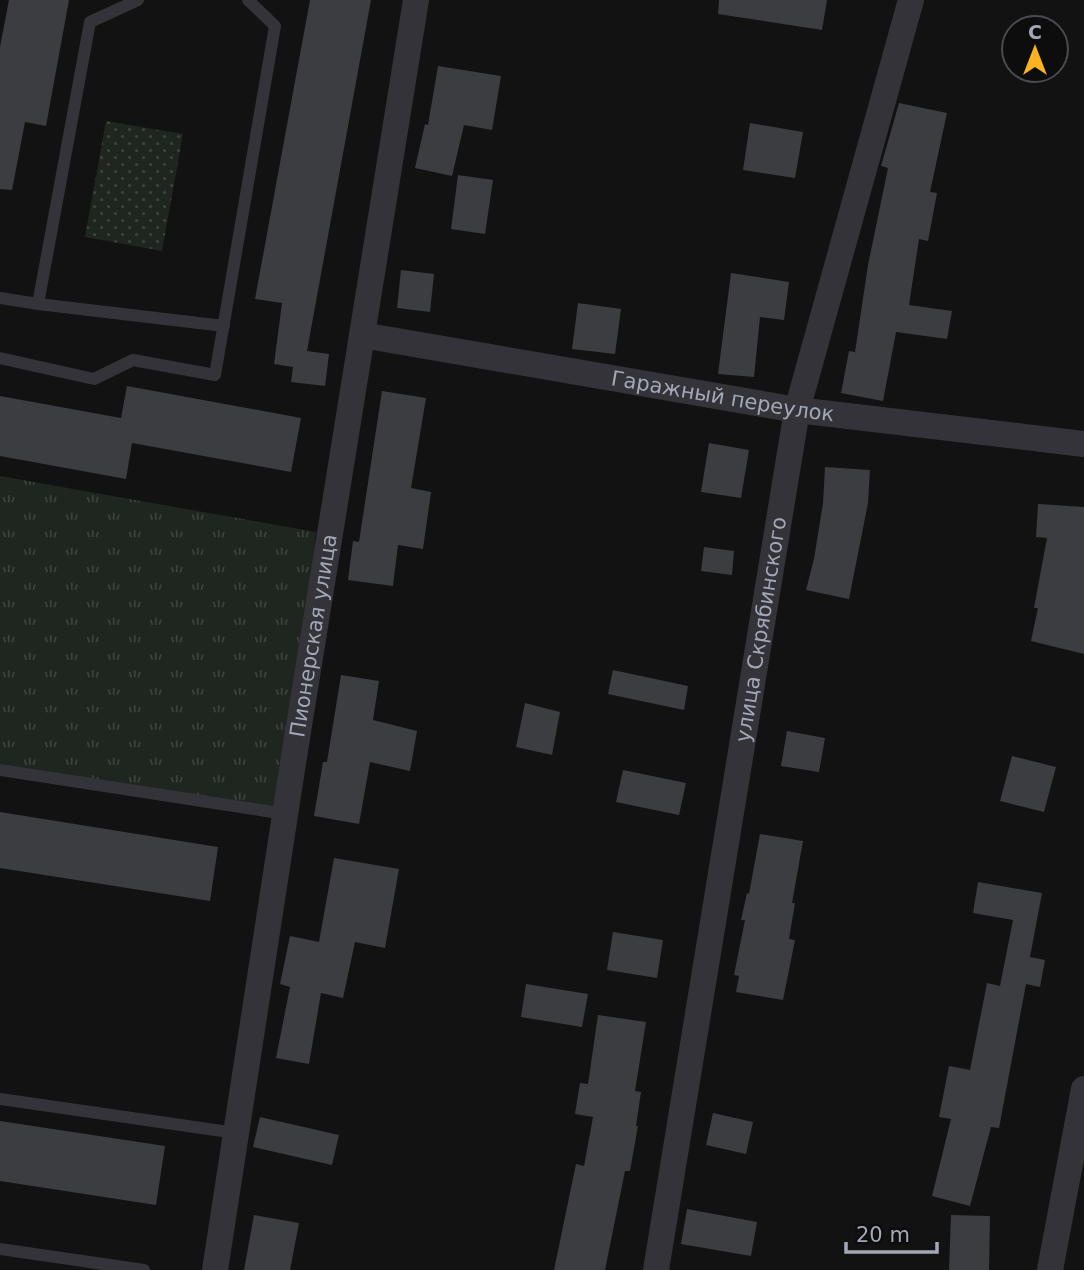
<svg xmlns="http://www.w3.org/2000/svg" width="1084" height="1270" viewBox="0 0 1084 1270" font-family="'DejaVu Sans',sans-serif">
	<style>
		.grass { fill: url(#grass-tufts) }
		.park { fill: url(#park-dots) }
		.building { fill: #3c3d41 }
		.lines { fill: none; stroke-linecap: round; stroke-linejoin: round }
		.service { stroke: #333339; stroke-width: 12 }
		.minor { stroke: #333339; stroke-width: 26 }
		.labels { text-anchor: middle; stroke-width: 6; stroke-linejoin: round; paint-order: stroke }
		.street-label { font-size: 21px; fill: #a2a8b5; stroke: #0d0d0e }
	</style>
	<defs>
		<pattern id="grass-tufts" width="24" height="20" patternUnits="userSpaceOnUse" patternTransform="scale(1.75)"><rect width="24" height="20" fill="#1e261f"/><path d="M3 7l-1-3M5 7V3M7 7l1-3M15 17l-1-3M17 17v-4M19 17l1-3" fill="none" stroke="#3c433d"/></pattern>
		<pattern id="park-dots" width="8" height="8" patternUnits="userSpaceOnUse" patternTransform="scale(1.75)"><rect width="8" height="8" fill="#1e261f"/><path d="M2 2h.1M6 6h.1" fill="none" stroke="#3c433d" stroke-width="1.8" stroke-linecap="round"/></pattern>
	</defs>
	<rect width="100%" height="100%" fill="#121213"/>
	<!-- grass -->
	<path class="grass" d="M0 476 316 532 286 814 0 770Z"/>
	<!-- park -->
	<path class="park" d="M106 121 183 134 162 251 85 237Z"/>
	<!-- building -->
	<path class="building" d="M9 0H69L46 126 25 122 12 190 0 189V47Z
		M310 0H371L307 351 329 354 325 386 291 382 293 367 274 364 282 303 255 299Z
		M719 0H827L822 30 718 14Z
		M438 66 501 76 492 130 464 125 452 176 415 168 425 124 428 125Z
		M899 103 947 113 930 192 937 193 928 241 919 239 909 305 952 311 947 339 896 332 883 401 841 393 849 351 855 352 868 265 888 168 881 166Z
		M750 123 803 132 795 178 743 170Z
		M458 175 493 180 485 234 451 229Z
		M401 270 434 274 430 312 397 308Z
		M731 273 789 282 784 320 760 317 754 377 718 374Z
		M578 303 621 309 615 354 572 349Z
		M127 386 301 418 291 472 132 443 126 479 0 456V396L121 418Z
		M382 391 426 398 411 488 431 492 423 549 398 545 393 586 348 580 353 541 359 542Z
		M709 443 749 450 741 498 701 492Z
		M825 467 870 470 868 503 849 599 806 590 814 559 823 503Z
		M1038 504 1084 507V654L1031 641 1038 608H1034L1047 538 1036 537Z
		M704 547 734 551 732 575 701 571Z
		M613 670 688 686 684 710 608 694Z
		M341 675 379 681 373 720 417 731 410 771 370 762 359 824 314 816 323 762H327Z
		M525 703 560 712 552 755 516 747Z
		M787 731 825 738 819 772 781 766Z
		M1012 756 1056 767 1044 812 1000 801Z
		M623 770 686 783 679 815 616 802Z
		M0 812 218 847 210 901 0 868Z
		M760 834 803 841 792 903H795L789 939 795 940 783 1000 736 992 739 976 734 975 745 920H741L747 893 749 894Z
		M334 858 399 869 385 948 355 942 343 998 321 993 309 1064 276 1058 290 987 280 984 290 936 319 942Z
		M978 882 1042 893 1030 957 1045 960 1040 987 1026 984 999 1128 991 1127 970 1206 932 1196 951 1119 939 1117 949 1066 970 1070 987 983 1000 986 1013 920 973 913Z
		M613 932 663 940 657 978 607 970Z
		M526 984 588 994 582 1027 521 1017Z
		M598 1015 646 1022 635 1091 641 1092 636 1126H638L630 1171H625L605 1270H554L576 1164 584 1166 593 1117 575 1114 580 1083 588 1084Z
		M713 1113 753 1122 746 1154 706 1145Z
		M260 1117 339 1135 332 1165 253 1147Z
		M0 1121 165 1146 156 1205 0 1181Z
		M687 1209 757 1222 751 1256 681 1244Z
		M254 1215 299 1223 290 1270H244Z
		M951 1215 990 1216 989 1270H949Z"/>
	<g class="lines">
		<!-- service -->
		<path class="service" d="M0 298 38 304 90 22 138 0
			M38 304 224 326
			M0 358 94 379 133 360 215 375 275 26 248 0
			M0 770 286 814
			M0 1099 236 1133
			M0 1249 144 1270"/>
		<!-- minor -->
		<g class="minor">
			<path id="s1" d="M362 335 797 410 1084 444"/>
			<path id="s2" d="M215 1270 293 763 416 0"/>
			<path id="s3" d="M656 1270 797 410 911 0"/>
			<path d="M1050 1270 1084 1089"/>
		</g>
	</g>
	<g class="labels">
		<!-- street labels -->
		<g class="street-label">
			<text dy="7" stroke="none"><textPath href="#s1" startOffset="366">Гаражный переулок</textPath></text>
			<text dy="7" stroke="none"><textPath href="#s3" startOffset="649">улица Скрябинского</textPath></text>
			<text dy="7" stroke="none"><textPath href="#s2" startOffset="642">Пионерская улица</textPath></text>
		</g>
	</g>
	<!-- north arrow -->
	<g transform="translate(1035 49)"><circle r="33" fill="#0d0d0e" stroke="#494b51" stroke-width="2"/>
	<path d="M0-5L12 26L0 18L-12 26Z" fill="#fbb322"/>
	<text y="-10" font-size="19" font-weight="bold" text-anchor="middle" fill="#a2a8b5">С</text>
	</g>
	<!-- scale -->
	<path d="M846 1242v10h91v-10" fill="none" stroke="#a2a8b5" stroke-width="3.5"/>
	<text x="856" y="1242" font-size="21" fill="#a2a8b5" stroke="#0d0d0e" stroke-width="5" paint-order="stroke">20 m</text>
</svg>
